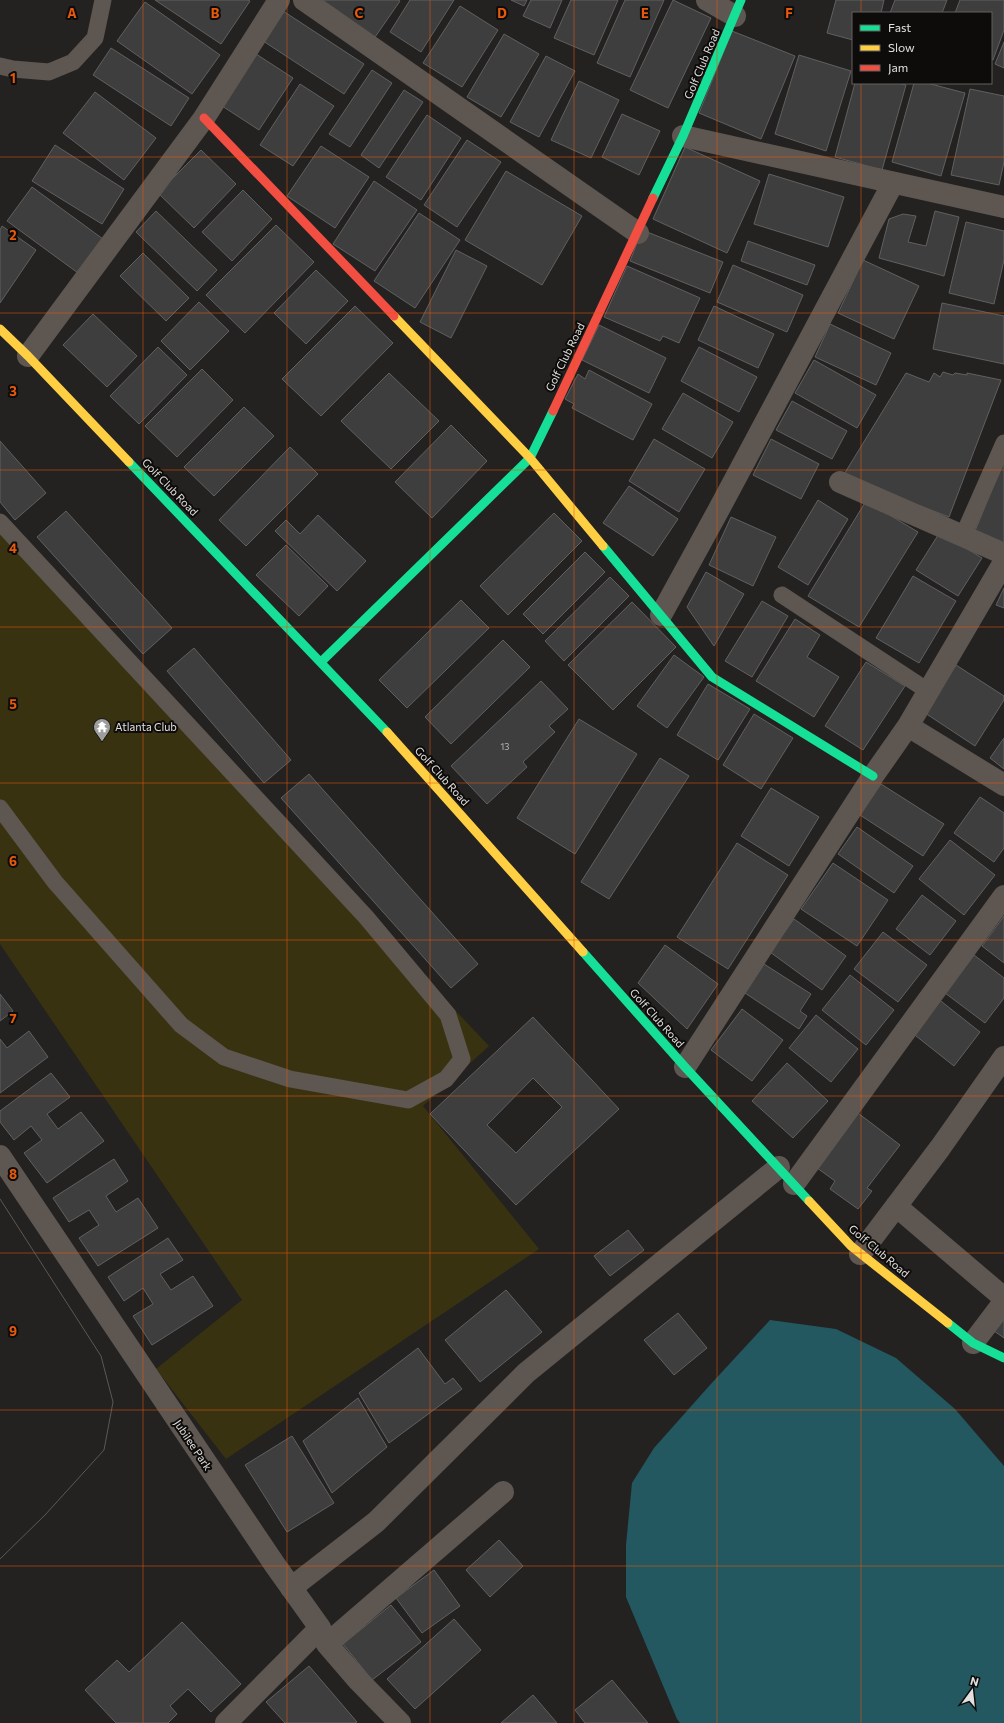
<svg xmlns="http://www.w3.org/2000/svg" width="1004" height="1723" viewBox="0 0 1004 1723" font-family="Commissioner,sans-serif">
	<style>
		.green { fill: #393210 }
		.water { fill: #235860 }
		.building { fill: #3e3e3e; stroke: #616060; fill-rule: evenodd }
		.lines { fill: none; stroke-linecap: round; stroke-linejoin: round }
		.lane { stroke: #5e5650; stroke-width: 17 }
		.street { stroke: #5e5650; stroke-width: 22 }
		.fast { stroke: #16e098; stroke-width: 9 }
		.slow { stroke: #ffcf43; stroke-width: 9 }
		.jam { stroke: #f24e42; stroke-width: 9 }
		.tram { stroke: #5c5854; stroke-width: 1 }
		.grid { fill: none; stroke: #e8590c; stroke-width: 1; stroke-opacity: 0.55 }
		.labels { text-anchor: middle; stroke-width: 4; stroke-linejoin: round; paint-order: stroke }
		.number-label { font-size: 9px; fill: #b8b8b6 }
		.street-label { font-size: 11px; fill: #e1e0de; stroke: #0d0c0b }
		.poi-label { font-size: 11px; fill: #e1e0de; stroke: #0d0c0b; text-anchor: start }
		.grid-label { font-size: 13px; text-anchor: middle; font-weight: bold; fill: #e8590c; stroke: #0d0c0b; stroke-width: 4; stroke-linejoin: round; paint-order: stroke }
	</style>
	<rect width="100%" height="100%" fill="#232221"/>
	<!-- green -->
	<path class="green" d="M0 530 489 1046 423 1106 539 1249 226 1459 156 1369 242 1300 0 944Z"/>
	<!-- water -->
	<path class="water" d="M770 1320 836 1329 896 1358 955 1409 1004 1466V1723H680L677 1719 626 1597V1545L632 1483 654 1448 710 1385Z"/>
	<!-- building -->
	<path class="building" d="M155 0H248L250 1 221 44Z
		M316 0H398L400 1 373 40Z
		M410 0H454L421 52 390 32Z
		M511 0H527L524 6Z
		M531 0H562L550 28 523 16Z
		M571 0H618L594 55 554 38Z
		M625 0H664L630 77 597 63Z
		M673 0 711 18 668 108 630 90Z
		M836 0H884L881 13H853V40L827 33Z
		M895 0H947L942 13H890Z
		M960 0H1004V30L993 60 991 59V13H955Z
		M145 2 220 55 192 94 117 41Z
		M460 6 498 30 462 87 423 63Z
		M280 9 364 64 344 94 260 39Z
		M732 31 795 56 761 139 699 113Z
		M504 34 539 54 501 117 467 97Z
		M1004 42V68L995 64Z
		M111 48 189 98 171 126 93 75Z
		M253 52 293 78 259 130 219 104Z
		M799 55 851 71 826 151 775 134Z
		M546 56 575 71 539 137 510 122Z
		M372 70 392 83 350 147 329 134Z
		M579 81 619 100 591 158 551 140Z
		M855 83H898L906 85 882 170 835 157Z
		M914 83H927L965 93 941 176 892 162Z
		M300 84 334 106 293 166 260 145Z
		M970 89 1004 96V162L999 185 951 175Z
		M404 90 423 102 379 168 361 155Z
		M95 92 156 138 124 180 63 133Z
		M622 114 660 131 639 175 602 157Z
		M427 115 461 138 421 200 386 177Z
		M467 140 501 162 457 227 424 205Z
		M55 145 124 189 102 224 32 181Z
		M321 146 369 177 335 228 287 196Z
		M685 147 760 181 727 253 653 219Z
		M201 150 236 184 194 228 158 193Z
		M506 171 582 216 542 285 465 240Z
		M769 174 844 197 828 247 754 224Z
		M374 181 417 210 375 271 333 244Z
		M32 187 103 239 78 273 7 221Z
		M243 190 272 219 232 261 202 232Z
		M156 211 217 270 197 291 136 232Z
		M935 211 959 217 944 276 879 258 889 219 903 214 916 216 908 242 926 246Z
		M419 213 460 240 415 308 374 281Z
		M966 222 1004 231V260L994 304 949 293Z
		M276 225 314 262 245 333 206 295Z
		M2 226 36 250 0 303V230Z
		M642 230 723 262 710 293 630 261Z
		M748 241 815 265 807 285 741 261Z
		M456 250 487 266 451 338 420 322Z
		M143 253 189 298 166 321 120 276Z
		M863 260 919 286 894 339 838 313Z
		M733 265 803 295 787 332 717 302Z
		M627 266 700 298 679 343 663 336 660 341 604 317Z
		M316 270 348 301 306 344 274 313Z
		M199 302 229 331 190 370 161 341Z
		M942 303 1004 316V364L933 349Z
		M355 306 393 343 321 416 282 379Z
		M714 306 774 334 758 368 698 340Z
		M93 314 137 356 107 387 63 345Z
		M830 324 891 353 876 385 815 357Z
		M599 325 666 358 649 393 582 360Z
		M158 347 187 375 139 424 110 396Z
		M699 347 757 377 739 412 681 381Z
		M814 360 876 395 857 428 795 393Z
		M202 369 233 400 177 457 145 426Z
		M589 370 652 404 633 440 572 408 574 404 565 399 578 374 585 379Z
		M943 372 953 375 955 373 967 375V373L1001 380 949 517 843 476 906 373 929 382 934 373 940 377Z
		M389 373 439 421 391 469 341 421Z
		M683 393 733 422 712 458 662 429Z
		M792 401 847 431 832 459 776 430Z
		M244 407 274 436 214 496 184 467Z
		M451 425 487 461 432 518 395 482Z
		M654 439 705 469 679 512 629 481Z
		M771 439 819 464 801 499 753 475Z
		M0 441 46 493 15 520 0 502Z
		M290 447 318 474 246 546 219 520Z
		M1004 460V543L975 531Z
		M629 486 678 519 653 556 603 523Z
		M818 500 848 519 808 585 778 567Z
		M866 501 918 532 859 627 808 596Z
		M66 511 172 628 143 654 37 537Z
		M554 513 582 541 508 615 480 586Z
		M318 515 366 561 337 591 275 531 286 520 300 534Z
		M731 517 776 537 753 586 709 565Z
		M940 532 982 558 958 596 916 570Z
		M286 545 328 586 299 616 256 575Z
		M585 552 605 572 543 634 523 614Z
		M706 572 744 594 714 646 687 607Z
		M913 576 956 601 919 663 876 638Z
		M610 577 629 596 564 661 545 641Z
		M1004 588V608L996 605Z
		M461 600 489 628 407 708 379 680Z
		M762 601 788 616 752 677 725 661Z
		M632 602 676 647 613 710 568 665Z
		M795 619 820 635 807 657 839 677 814 717 756 681Z
		M503 640 530 667 451 744 425 717Z
		M194 648 291 760 264 783 167 671Z
		M674 655 704 677 667 728 637 706Z
		M866 662 905 686 863 750 825 726Z
		M956 665 1004 696V700L975 746 925 713Z
		M541 681 568 709 549 726 555 732 523 762 527 767 487 804 451 766Z
		M708 684 750 709 718 760 677 735Z
		M754 714 793 738 761 789 723 765Z
		M579 719 637 754 575 854 517 818Z
		M1004 738V769L990 758Z
		M660 758 689 776 609 899 581 882Z
		M309 774 478 964 451 988 281 798Z
		M881 784 944 824 923 856 860 815Z
		M771 788 819 817 789 866 741 836Z
		M980 797 1004 813V848L994 862 954 833Z
		M857 827 913 866 894 893 838 854Z
		M950 840 995 875 964 915 919 879Z
		M737 843 788 875 728 969 677 937Z
		M833 863 888 900 857 946 801 909Z
		M922 895 956 921 930 955 896 929Z
		M1004 916V963L982 946Z
		M794 919 846 956 822 990 770 952Z
		M883 932 927 965 898 1002 854 969Z
		M665 945 718 984 687 1029 638 983Z
		M974 955 1004 978V998L985 1023 945 993Z
		M764 964 811 994 800 1011 807 1016 799 1029 745 993Z
		M850 975 894 1010 866 1045 822 1010Z
		M0 994 13 1011 0 1021Z
		M937 998 980 1032 954 1066 911 1032Z
		M742 1009 783 1040 752 1081 711 1050Z
		M816 1015 858 1049 831 1082 789 1048Z
		M533 1017 619 1109 516 1205 430 1114ZM533 1078 562 1107 516 1153 487 1125Z
		M29 1031 48 1057 0 1093V1039L7 1048Z
		M787 1063 828 1101 793 1138 752 1101Z
		M51 1073 70 1097 47 1114 58 1129 81 1112 104 1141 47 1183 24 1153 42 1140 31 1126 14 1140 0 1122V1111Z
		M854 1110 900 1145 867 1188 872 1191 858 1209 830 1189 835 1181 813 1165Z
		M114 1159 128 1181 106 1196 116 1212 138 1198 158 1228 98 1266 79 1238 99 1225 89 1210 69 1222 53 1198Z
		M628 1230 644 1250 610 1276 594 1256Z
		M168 1238 183 1260 160 1274 171 1290 193 1276 213 1306 152 1345 133 1316 153 1304 143 1288 124 1301 108 1277Z
		M506 1290 542 1332 480 1382 445 1340Z
		M678 1313 707 1348 674 1375 644 1340Z
		M1004 1319V1338L994 1331Z
		M418 1348 445 1384 453 1378 462 1389 389 1443 359 1393Z
		M358 1398 387 1447 332 1493 303 1441Z
		M292 1436 334 1503 287 1532 245 1465Z
		M499 1540 523 1566 490 1597 466 1570Z
		M434 1570 460 1606 422 1633 396 1598Z
		M391 1605 421 1642 372 1680 343 1644Z
		M454 1619 481 1650 415 1709 387 1679Z
		M182 1622 241 1684 211 1712 188 1689 170 1706 177 1714 168 1723H116L85 1690 117 1660 129 1672Z
		M309 1666 357 1722 355 1723H285L266 1702Z
		M612 1680 648 1723H585L575 1710Z
		M533 1695 557 1723H501Z"/>
	<g class="lines">
		<!-- lane -->
		<path class="lane" d="M0 66 13 69 49 72 73 62 95 38 103 0
			M0 522 366 917 448 1015 462 1059 446 1079 408 1100 290 1079 224 1057 181 1025 55 882 0 808
			M963 536 1004 443
			M782 595 928 691"/>
		<!-- street -->
		<path class="street" d="M304 0 638 233
			M707 0 735 16
			M683 136 1004 207
			M28 356 204 118 279 0
			M840 482 1004 554
			M661 615 718 511 893 183
			M908 726 1004 785
			M685 1067 873 776 908 726 1004 562
			M0 1156 275 1565 320 1628 327 1644 358 1680 400 1723
			M794 1184 1004 896
			M896 1206 1004 1298
			M860 1254 940 1148 1004 1057
			M973 1343 1004 1302
			M291 1588 376 1522 526 1373 779 1167
			M327 1644 503 1492
			M226 1723 320 1628"/>
		<!-- fast -->
		<path class="fast" d="M653 198 683 136 741 0
			M129 462 387 732
			M603 546 712 677 873 776
			M321 662 530 458 553 411
			M583 952 685 1067 809 1201
			M948 1323 973 1343 1004 1358"/>
		<!-- slow -->
		<path class="slow" d="M394 316 530 458 603 546
			M0 329 28 356 129 462
			M387 732 583 952
			M809 1201 851 1246 948 1323"/>
		<!-- jam -->
		<path class="jam" d="M204 118 394 316
			M553 411 653 198"/>
		<!-- tram -->
		<path class="tram" d="M0 1199 101 1356 113 1402 104 1450 45 1515 0 1559"/>
	</g>
	<!-- grid -->
	<path class="grid" d="M143 0V1723M287 0V1723M430 0V1723M574 0V1723M717 0V1723M861 0V13M861 83V1723M0 157H1004M0 313H1004M0 470H1004M0 627H1004M0 783H1004M0 940H1004M0 1096H1004M0 1253H1004M0 1410H1004M0 1566H1004"/>
	<!-- icons -->
	<defs>
		<symbol id="temple-pin" viewBox="-11 -11 22 30"><path d="M0 17L-7.5 6A9.5 9.5 0 1 1 7.5 6Z" fill="#9e9e9c" stroke="#0d0c0b"/><path d="M0-6L5-2H3V0L6.5 2.5H4V6H1.5V3h-3V6H-4V2.5H-6.5L-3 0V-2H-5Z" fill="#fff"/></symbol>
	</defs>
	<g fill-rule="evenodd">
		<use href="#temple-pin" x="92" y="717" width="20" height="27"/>
	</g>
	<g class="labels">
		<!-- number labels -->
		<g class="number-label">
			<text x="505" y="750">13</text>
		</g>
		<!-- street labels -->
		<g class="street-label">
			<text transform="translate(702 64) rotate(-67)" y="4">Golf Club Road</text>
			<text transform="translate(565 357) rotate(-64)" y="4">Golf Club Road</text>
			<text transform="translate(170 487) rotate(46)" y="4">Golf Club Road</text>
			<text transform="translate(442 776) rotate(48)" y="4">Golf Club Road</text>
			<text transform="translate(657 1018) rotate(48)" y="4">Golf Club Road</text>
			<text transform="translate(879 1251) rotate(40)" y="4">Golf Club Road</text>
			<text transform="translate(193 1445) rotate(56)" y="4">Jubilee Park</text>
		</g>
		<!-- poi labels -->
		<g class="poi-label">
			<text x="115" y="731">Atlanta Club</text>
		</g>
	</g>
	<g class="grid-label">
		<text x="72" y="18">A</text>
		<text x="215" y="18">B</text>
		<text x="359" y="18">C</text>
		<text x="502" y="18">D</text>
		<text x="645" y="18">E</text>
		<text x="789" y="18">F</text>
		<text x="13" y="83">1</text>
		<text x="13" y="240">2</text>
		<text x="13" y="396">3</text>
		<text x="13" y="553">4</text>
		<text x="13" y="709">5</text>
		<text x="13" y="866">6</text>
		<text x="13" y="1023">7</text>
		<text x="13" y="1179">8</text>
		<text x="13" y="1336">9</text>
	</g>
	<!-- legend -->
	<rect x="852" y="12" width="140" height="72" fill="#0d0c0b" stroke="#62615f"/>
	<rect x="860" y="25" width="20" height="6" fill="#16e098" stroke="#62615f"/>
	<text x="888" y="32" font-size="12" fill="#e1e0de">Fast</text>
	<rect x="860" y="45" width="20" height="6" fill="#ffcf43" stroke="#62615f"/>
	<text x="888" y="52" font-size="12" fill="#e1e0de">Slow</text>
	<rect x="860" y="65" width="20" height="6" fill="#f24e42" stroke="#62615f"/>
	<text x="888" y="72" font-size="12" fill="#e1e0de">Jam</text>
	<!-- north arrow -->
	<g transform="translate(972 1691) rotate(15)" stroke="#0d0c0b" stroke-width="3" paint-order="stroke">
	<path d="M0-3L7 15L0 10L-7 15Z" fill="#e1e0de"/>
	<text y="-6" font-size="11" font-weight="bold" text-anchor="middle" fill="#e1e0de">N</text>
	</g>
</svg>
